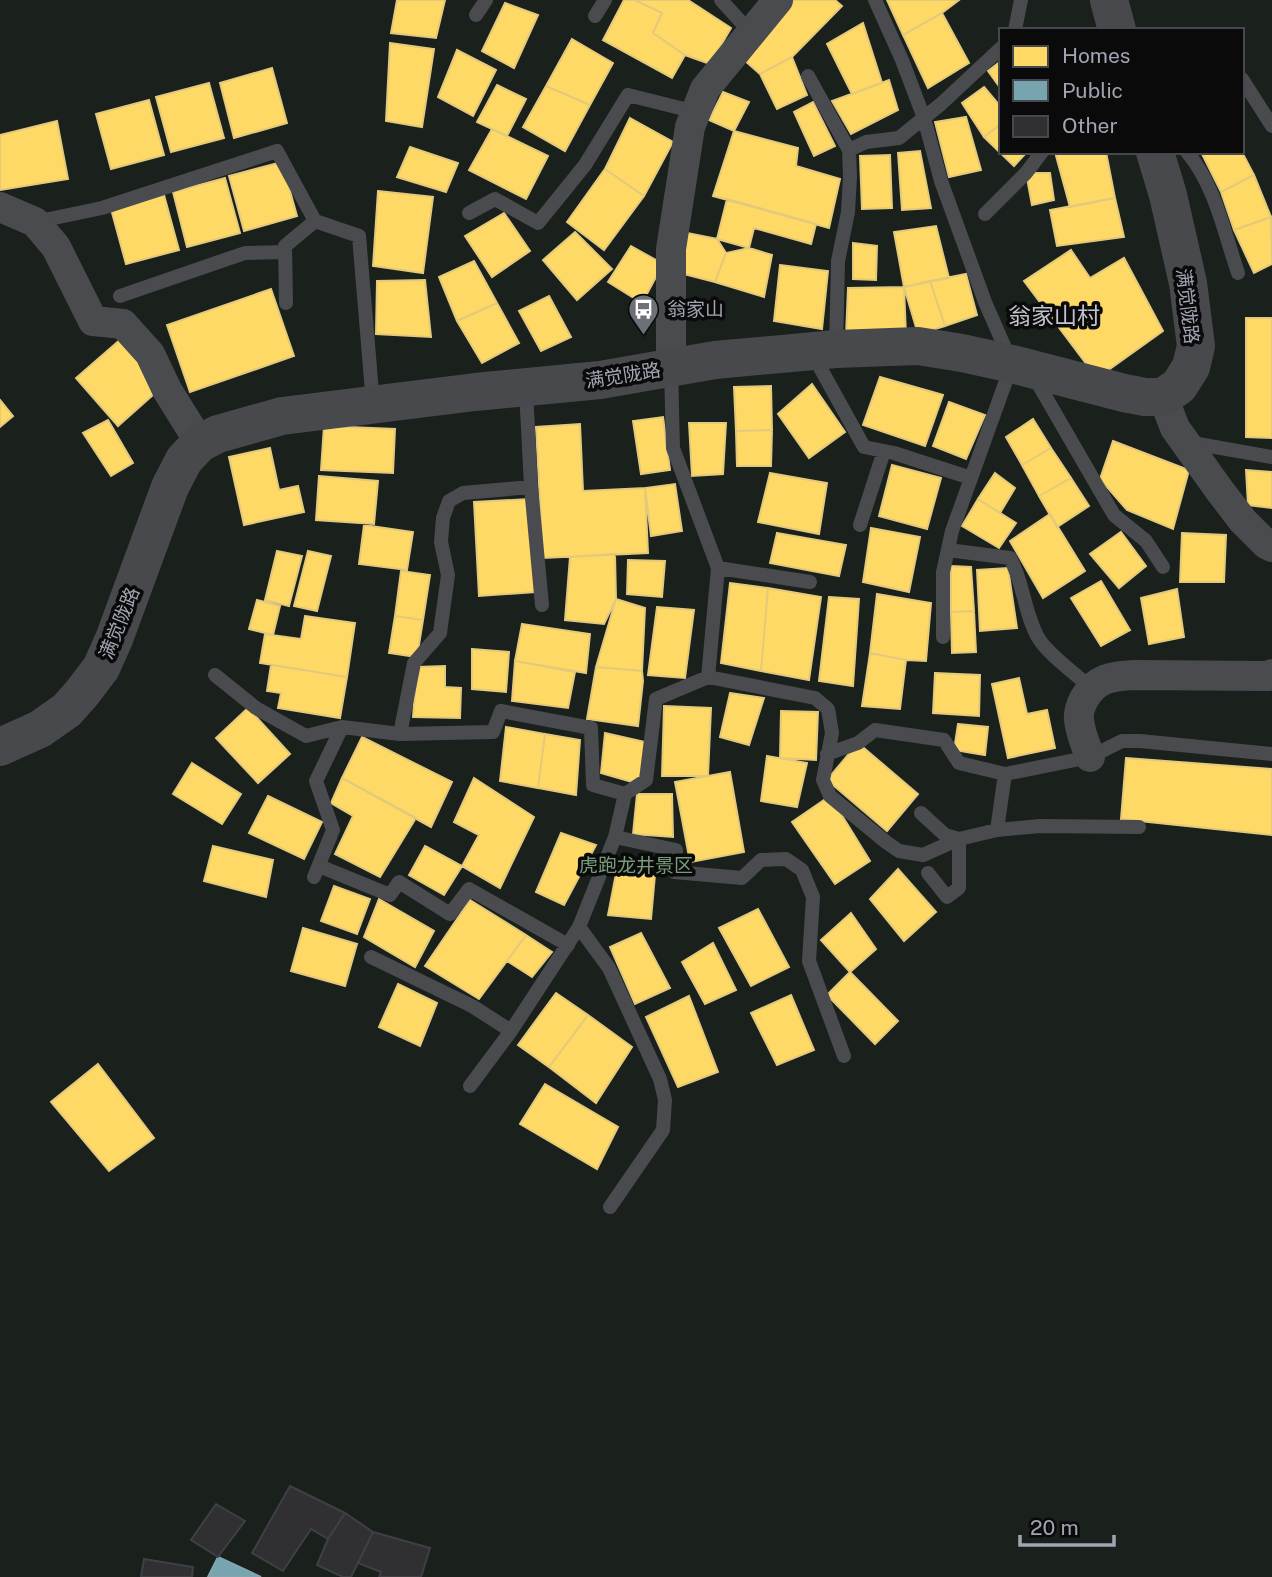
<svg xmlns="http://www.w3.org/2000/svg" width="1272" height="1577" viewBox="0 0 1272 1577" font-family="'Public Sans','Noto Sans SC',sans-serif">
	<style>
		.green { fill: #1a201b; fill-rule: evenodd }
		.homes { fill: #ffd966; stroke: #e2c97c; stroke-width: 2 }
		.public { fill: #76a5af; stroke: #83a5b0; stroke-width: 2 }
		.building { fill: #303032; stroke: #3e4044; stroke-width: 2 }
		.lines { fill: none; stroke-linecap: round; stroke-linejoin: round }
		.lane { stroke: #4a4b4f; stroke-width: 14 }
		.street { stroke: #4a4b4f; stroke-width: 30 }
		.secondary { stroke: #48494c; stroke-width: 38 }
		.labels { text-anchor: middle; stroke-width: 7; stroke-linejoin: round; paint-order: stroke }
		.street-label { font-size: 19px; fill: #a0a5b1; stroke: #0a0a0b }
		.poi-label { font-size: 19px; fill: #a0a5b1; stroke: #0a0a0b; text-anchor: start }
		.park-label { font-size: 19px; fill: #789c7c; stroke: #0a0a0b }
		.quarter-label { font-size: 23px; fill: #c1c4cd; stroke: #0a0a0b }
	</style>
	<rect width="100%" height="100%" fill="#0f0f10"/>
	<!-- green -->
	<path class="green" d="M0 0H1272V1577H0ZM1001 30H1242V152H1001Z"/>
	<!-- homes -->
	<path class="homes" d="M397 0H445L436 38 391 33Z
		M624 0H635L662 13 653 33 685 55 672 78 603 40Z
		M635 0H688L731 28 710 64 685 55 653 33 662 13Z
		M794 0H835L842 6 792 57 760 74 744 60Z
		M887 0H959L942 13 903 35Z
		M505 3 538 15 514 68 482 51Z
		M942 13 969 63 928 88 903 35Z
		M863 23 882 83 852 94 827 44Z
		M572 39 613 63 590 105 546 86Z
		M390 43 434 49 422 127 386 121Z
		M457 50 496 70 473 116 438 97Z
		M792 57 807 95 777 109 760 74Z
		M1001 61V89L988 71Z
		M272 68 287 123 234 138 220 83Z
		M889 80 898 110 851 134 832 101Z
		M209 83 224 138 171 152 156 97Z
		M497 85 526 99 507 136 477 122Z
		M546 86 590 105 565 151 523 127Z
		M984 87 1001 107V124L984 137 962 103Z
		M723 92 749 102 734 131 709 120Z
		M149 100 164 155 111 169 96 114Z
		M813 102 835 146 814 156 794 112Z
		M966 117 981 170 949 177 935 122Z
		M630 118 673 142 644 196 605 169Z
		M57 121 68 179 0 190V135Z
		M1001 124V152H1027L1014 166 984 137Z
		M492 129 548 156 526 199 469 170Z
		M734 131 798 148 796 166 840 179 829 228 713 196Z
		M410 147 458 163 446 192 397 177Z
		M920 151 931 208 902 210 898 153Z
		M1055 152H1106L1115 198 1070 207Z
		M1201 152H1242L1254 175 1221 192Z
		M890 155 892 208 862 209 860 156Z
		M282 162 297 216 244 231 229 176Z
		M605 169 644 196 604 250 567 222Z
		M1026 173H1050L1054 200 1032 205Z
		M1254 175 1271 217 1234 230 1221 192Z
		M225 178 240 233 187 247 173 192Z
		M378 191 433 197 423 273 373 266Z
		M164 195 179 250 126 264 111 209Z
		M1115 198 1124 237 1057 246 1050 210Z
		M727 199 816 224 811 244 754 228 749 248 717 239Z
		M504 213 530 251 492 277 465 236Z
		M1271 217 1272 264 1254 273 1234 230Z
		M936 226 949 278 904 287 894 232Z
		M575 232 612 269 577 300 543 260Z
		M687 233 717 239 726 253 715 282 680 273Z
		M853 243 877 246 876 280 853 279Z
		M631 246 663 264 642 303 608 282Z
		M749 248 772 255 764 297 715 282 726 253Z
		M1071 250 1090 278 1124 258 1163 331 1097 378 1024 281Z
		M474 261 497 303 457 321 439 277Z
		M780 265 828 271 822 329 774 321Z
		M966 274 977 315 945 326 930 281Z
		M425 280 431 337 376 334 377 281Z
		M930 281 945 326 918 334 904 287Z
		M904 287 906 335 846 336 848 288Z
		M271 289 294 356 190 392 167 325Z
		M549 296 571 337 541 351 519 311Z
		M497 303 519 343 482 363 457 321Z
		M1246 318H1272V438L1246 437Z
		M121 339 162 387 118 426 76 378Z
		M880 377 943 395 925 446 863 425Z
		M812 384 845 432 809 458 778 414Z
		M771 386 772 430 736 431 734 387Z
		M0 400 13 416 0 427Z
		M949 402 985 415 966 459 933 446Z
		M663 417 670 470 641 474 633 421Z
		M1033 419 1051 448 1022 465 1006 437Z
		M108 420 133 463 111 476 83 433Z
		M689 423H726L723 474 692 476Z
		M580 424 583 491 645 488 648 553 543 558 536 427Z
		M324 426 395 429 393 473 321 470Z
		M772 430 771 466H737L736 431Z
		M1113 441 1189 470 1173 529 1127 510 1100 479Z
		M270 448 279 490 298 486 304 512 244 525 229 457Z
		M1051 448 1071 478 1039 496 1022 465Z
		M892 465 941 478 927 529 879 516Z
		M1246 470 1272 472V508L1248 505Z
		M770 473 827 483 819 534 758 522Z
		M995 473 1015 488 1000 513 978 499Z
		M319 476 378 481 374 524 316 520Z
		M1071 478 1089 506 1057 527 1039 496Z
		M675 484 682 531 651 536 645 488Z
		M530 499 535 592 479 596 474 502Z
		M978 499 1016 523 999 548 962 526Z
		M1050 514 1085 571 1043 598 1010 541Z
		M364 525 413 532 407 570 359 564Z
		M871 528 920 537 909 592 863 582Z
		M1121 532 1146 566 1119 588 1090 554Z
		M777 533 846 545 839 576 770 563Z
		M1182 533 1226 535 1224 582H1180Z
		M277 551 302 556 289 606 265 600Z
		M308 551 331 556 317 611 294 606Z
		M615 554 616 599 604 624 565 620 570 557Z
		M628 560 665 561 662 597 627 594Z
		M951 566 971 567 974 611 951 612Z
		M1008 568 1017 628 980 631 977 570Z
		M401 571 430 575 423 620 395 616Z
		M1101 581 1130 630 1101 646 1071 598Z
		M730 583 768 588 761 671 721 663Z
		M768 588 821 597 809 680 761 671Z
		M1177 589 1184 637 1149 644 1141 598Z
		M877 594 931 603 926 661 906 660 870 653Z
		M829 597 859 599 853 686 819 681Z
		M616 599 645 608 642 671 596 667Z
		M257 600 280 606 273 635 249 629Z
		M657 607 694 610 685 678 648 675Z
		M974 611 976 652 952 653 951 612Z
		M305 616 355 623 347 677 260 663 265 634 301 639Z
		M395 616 423 620 417 657 389 653Z
		M522 624 590 634 586 673 515 661Z
		M472 649 509 652 506 692 472 689Z
		M870 653 906 660 900 709 862 706Z
		M515 661 575 672 568 708 512 701Z
		M271 665 347 677 340 718 278 708 281 693 267 691Z
		M445 666V687L461 688 460 718 413 717 417 667Z
		M596 667 642 671 643 681 638 726 587 719Z
		M935 673 980 675 979 716 933 713Z
		M1019 678 1027 714 1047 710 1055 748 1008 758 992 684Z
		M730 693 764 698 749 745 720 737Z
		M664 706 711 708 708 776H662Z
		M248 708 290 754 258 783 216 738Z
		M781 711 818 712 816 760 780 758Z
		M958 724 988 727 985 755 954 750Z
		M506 727 545 734 538 788 500 781Z
		M605 733 645 742 639 784 601 773Z
		M545 734 580 740 576 795 538 788Z
		M362 737 452 782 431 827 342 778Z
		M858 743 918 794 887 831 827 780Z
		M767 756 807 763 797 807 761 801Z
		M1126 758 1272 769V835L1121 819Z
		M192 763 241 794 222 824 173 794Z
		M730 772 744 852 690 862 675 782Z
		M342 778 416 818 380 877 335 854 353 816 331 803Z
		M474 778 534 817 500 888 462 866 479 835 454 822Z
		M637 794H672L673 837 633 834Z
		M268 796 322 822 304 859 249 833Z
		M830 796 870 861 835 884 792 822Z
		M561 833 596 845 564 905 536 892Z
		M213 846 273 860 266 897 204 881Z
		M425 846 462 866 444 895 409 875Z
		M619 858 656 864 651 919 608 915Z
		M898 869 936 912 904 941 870 899Z
		M334 886 370 899 357 934 321 921Z
		M379 899 434 931 415 967 364 937Z
		M470 900 526 935 479 999 425 966Z
		M758 909 789 967 751 986 719 928Z
		M851 913 876 949 850 972 821 940Z
		M303 928 357 944 345 986 291 971Z
		M641 933 670 988 635 1004 610 947Z
		M526 935 552 952 532 977 507 961Z
		M713 943 736 990 705 1004 682 962Z
		M850 972 898 1021 875 1044 827 995Z
		M398 984 437 1003 420 1046 379 1027Z
		M556 993 588 1015 549 1067 518 1045Z
		M791 995 814 1050 777 1065 751 1013Z
		M689 996 718 1072 678 1087 646 1017Z
		M588 1015 632 1047 596 1103 549 1067Z
		M98 1064 154 1138 109 1171 51 1102Z
		M545 1084 618 1127 597 1169 520 1124Z"/>
	<!-- public -->
	<path class="public" d="M218 1557 261 1577H208Z"/>
	<!-- building -->
	<path class="building" d="M290 1486 345 1513 328 1539 311 1529 283 1571 252 1553Z
		M216 1504 245 1521 218 1557 191 1540Z
		M345 1513 373 1532 351 1577H343L317 1565 328 1539Z
		M373 1532 430 1548 421 1577H379L381 1572 358 1563Z
		M144 1559 193 1567 192 1577H141Z"/>
	<g class="lines">
		<!-- lane -->
		<path class="lane" d="M721 0 751 33
			M875 0 902 60 924 118 941 181 985 302 1012 364 952 531 943 572V637
			M476 15 486 0
			M595 16 605 0
			M1015 30 1021 0
			M808 76 849 150
			M1242 79 1272 126
			M1187 152C1215 185 1224 232 1238 273
			M469 213 495 199 538 223 585 165 628 95 696 112
			M985 214 1026 173 1042 152
			M35 222 102 208 277 151 315 221 359 236 373 404
			M120 296 245 253 285 252
			M286 303 285 246 315 221
			M836 348 838 261 848 212 850 177 849 150 866 142 899 138 941 104 1001 48
			M812 353 864 447 894 453 971 478
			M1033 375 1114 515 1146 541 1163 567
			M526 390 531 487 542 605
			M1187 442 1272 457
			M860 525 884 451
			M948 550 1010 558C1024 583 1024 614 1039 639 1047 653 1078 676 1091 688
			M718 568 810 582
			M215 675 256 708 306 736 342 727 400 734 493 732 501 711 591 728 593 785 625 794
			M708 677 815 698 828 709 832 733 823 780 830 796 886 842 899 851 923 855 959 839V888L947 897 928 873
			M400 734 414 663 440 633 448 575 441 542 443 518 449 501 463 493 531 487
			M827 754 858 743 875 730 944 740 959 763 1005 774
			M921 813 945 835 959 839 997 830 1040 826 1139 827
			M997 830 1005 774 1090 757 1122 741H1140L1272 754
			M615 837 676 850 674 872 742 878 761 860 786 859 802 870 813 897 809 961 844 1056
			M319 866 390 895 399 882 450 914 469 889 568 945
			M314 877 333 830 316 781 342 727
			M579 927 609 968 660 1079 665 1100 663 1130 610 1207
			M371 957 472 1006 511 1031
			M470 1086 511 1031 579 927 615 837 625 794 646 780 656 699 708 677 718 568 673 448 671 369"/>
		<!-- street -->
		<path class="street" d="M0 207 35 222 56 247 93 321 123 324 150 354 167 390 200 443
			M671 368V249L690 127 705 89 778 0
			M1163 397 1175 428 1220 491 1243 521 1266 544 1272 547
			M1090 757C1086 746 1080 732 1079 720 1078 714 1081 705 1084 699 1096 678 1112 676 1135 675L1268 676 1272 674"/>
		<!-- secondary -->
		<path class="secondary" d="M1109 0 1117 30
			M0 747 40 729 67 710 82 693 101 668 114 639 170 487 184 460 200 443 218 434 282 416 475 392 600 380 715 360 836 349 918 346 962 353 1012 364 1124 393 1145 397H1163L1179 386 1191 367 1196 346 1188 283 1168 195 1155 152"/>
	</g>
	<!-- icons -->
	<defs>
		<symbol id="bus-pin" viewBox="-11 -11 22 30"><path d="M0 17L-7.5 6A9.5 9.5 0 1 1 7.5 6Z" fill="#6d7079" stroke="#0a0a0b"/><path d="M-5-6H5V4H4V6H2V4H-2V6H-4V4H-5ZM-3.5-4V0h7V-4ZM-3.5 1.2v1.5H-2V1.2ZM2 1.2v1.5H3.5V1.2Z" fill="#fff"/></symbol>
	</defs>
	<g fill-rule="evenodd">
		<use href="#bus-pin" x="626" y="292" width="35" height="47"/>
	</g>
	<g class="labels">
		<!-- street labels -->
		<g class="street-label">
			<text transform="translate(1188 306) rotate(83)" y="7">满觉陇路</text>
			<text transform="translate(623 375) rotate(-9)" y="7">满觉陇路</text>
			<text transform="translate(119 623) rotate(-68)" y="7">满觉陇路</text>
		</g>
		<!-- poi labels -->
		<g class="poi-label">
			<text x="667" y="316">翁家山</text>
		</g>
		<!-- park labels -->
		<g class="park-label">
			<text x="636" y="872">虎跑龙井景区</text>
		</g>
		<!-- quarter labels -->
		<g class="quarter-label">
			<text x="1054" y="324">翁家山村</text>
		</g>
	</g>
	<!-- legend -->
	<rect x="999" y="28" width="245" height="126" fill="#0a0a0b" stroke="#46484d" stroke-width="2"/>
	<rect x="1013" y="46" width="35" height="21" fill="#ffd966" stroke="#46484d" stroke-width="2"/>
	<text x="1062" y="63" font-size="21" fill="#a0a5b1">Homes</text>
	<rect x="1013" y="80" width="35" height="21" fill="#76a5af" stroke="#46484d" stroke-width="2"/>
	<text x="1062" y="98" font-size="21" fill="#a0a5b1">Public</text>
	<rect x="1013" y="116" width="35" height="21" fill="#303032" stroke="#46484d" stroke-width="2"/>
	<text x="1062" y="133" font-size="21" fill="#a0a5b1">Other</text>
	<!-- scale -->
	<path d="M1020 1535v10h94v-10" fill="none" stroke="#a0a5b1" stroke-width="3.5"/>
	<text x="1030" y="1535" font-size="21" fill="#a0a5b1" stroke="#0a0a0b" stroke-width="5" paint-order="stroke">20 m</text>
</svg>
